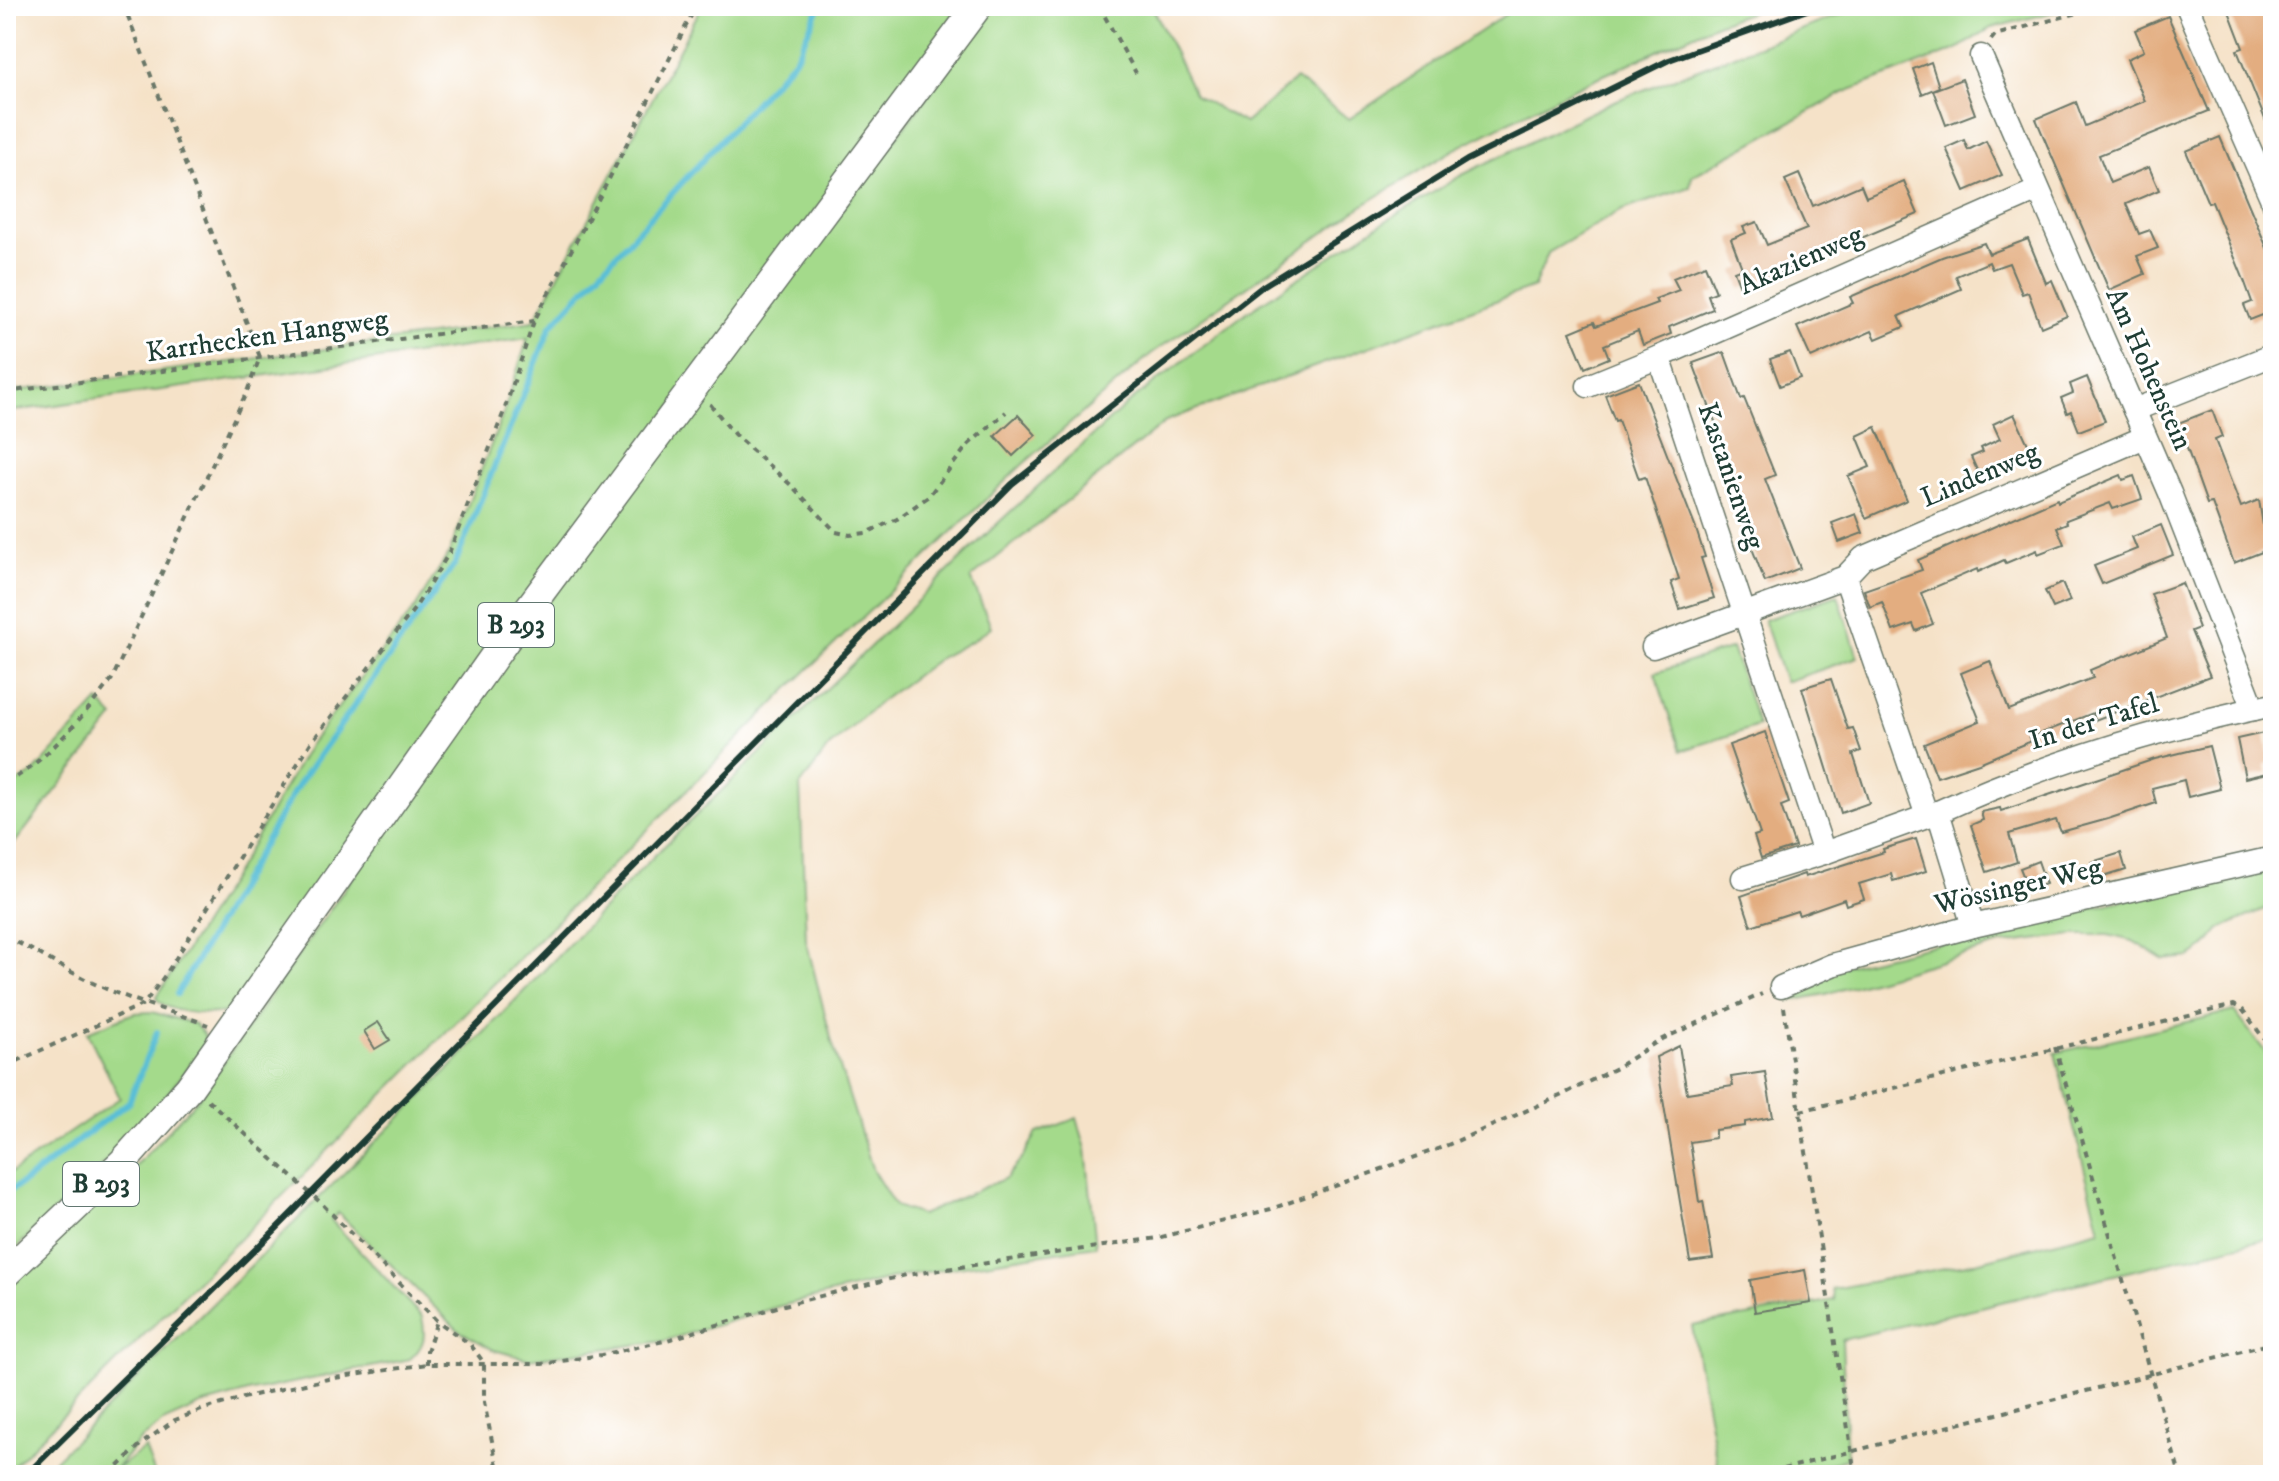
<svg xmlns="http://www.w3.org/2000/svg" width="2279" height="1481" viewBox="0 0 2279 1481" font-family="'IM FELL DW Pica',serif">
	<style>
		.green { fill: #a4da8b; stroke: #628c60; stroke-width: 2 }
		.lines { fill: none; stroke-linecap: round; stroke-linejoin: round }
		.stream { stroke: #59bed7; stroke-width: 6 }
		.building { fill: #e3ad80 }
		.minor-casing { stroke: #6a7768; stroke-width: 25 }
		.major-casing { stroke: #6a7768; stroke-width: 31 }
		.path { stroke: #6a7768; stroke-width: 4; stroke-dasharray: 6 6; stroke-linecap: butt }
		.minor { stroke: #fff; stroke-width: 22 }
		.major { stroke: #fff; stroke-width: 28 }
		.rail { stroke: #1f3d34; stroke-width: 6 }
		.labels { text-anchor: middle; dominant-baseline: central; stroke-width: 6; stroke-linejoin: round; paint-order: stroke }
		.shield { fill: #fff; stroke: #627771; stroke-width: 2 }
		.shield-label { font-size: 26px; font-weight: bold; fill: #1f3d34 }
		.street-label { font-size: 28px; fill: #1f3d34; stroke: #fff }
	</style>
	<rect width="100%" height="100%" fill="#fff"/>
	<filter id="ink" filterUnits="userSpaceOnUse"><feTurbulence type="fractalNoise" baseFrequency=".0125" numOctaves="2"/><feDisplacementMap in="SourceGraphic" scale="16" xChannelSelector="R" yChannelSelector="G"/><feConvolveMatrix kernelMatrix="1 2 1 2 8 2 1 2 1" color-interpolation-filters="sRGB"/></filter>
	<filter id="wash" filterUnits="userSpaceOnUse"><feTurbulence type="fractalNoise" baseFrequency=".006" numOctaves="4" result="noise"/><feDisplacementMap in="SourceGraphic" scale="32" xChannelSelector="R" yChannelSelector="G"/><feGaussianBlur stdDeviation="1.8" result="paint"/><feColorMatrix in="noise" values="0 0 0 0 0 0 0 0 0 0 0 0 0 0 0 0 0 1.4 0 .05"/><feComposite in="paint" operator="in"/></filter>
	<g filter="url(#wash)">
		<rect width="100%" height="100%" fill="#f5e2c8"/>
		<g class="green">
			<path d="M702,6H965L231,1011C211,1016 167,1014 156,998L237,870L310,744L415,608L449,553L503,414L528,338L6,412V392L534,321Z"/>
			<path d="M995,6H1152L1195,95L1245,123L1296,79L1349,119L1518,6H1770L1719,23L1573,89L1455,149L1365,204L1151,354L1022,465L791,686L6,1473V1286L132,1170L201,1095L501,664Z"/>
			<path d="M1863,6H2078L1991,28L1955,50L1845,92L1692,176L1690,187L1620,211L1548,253L1534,287L1168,420L971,578L991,627L972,641L941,657L881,701L828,748L800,786L806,940L832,1042L873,1171L895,1206L921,1215L1006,1178L1023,1157L1037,1133L1077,1118L1086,1149L1096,1246L906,1275L780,1306L664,1341L528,1359L494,1350L458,1330L338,1213L331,1220L422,1317C426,1336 425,1346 410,1359L252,1391L201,1405L165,1421L140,1440L115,1470L145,1448L155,1475H40L449,1069L655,855L996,525L1127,404L1247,312L1371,230L1462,175L1612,102Z"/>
			<path d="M1838,595L1858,657L1785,682L1764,620Z"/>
			<path d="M1732,648L1758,726L1681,751L1655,673Z"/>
			<path d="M99,701L114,717L6,854V788L33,773Z"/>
			<path d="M2273,865V905L2220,929L2205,947L2190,957L2164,960L2133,941L2108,935H2073L2001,944L1826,994L1790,1001L1788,987L1845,966Z"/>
			<path d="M2234,1011L2273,1062V1237L1842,1340L1847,1459L1786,1475H1719L1692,1326L1834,1300L1832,1289L1972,1263L2100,1230L2055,1053Z"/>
			<path d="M152,1012L195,1024L205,1036L204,1047L143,1125L6,1258V1176L120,1098L87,1032L134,1013Z"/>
		</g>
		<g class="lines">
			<g class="stream">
				<path d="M177,994L298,785L455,564L551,326L795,59L820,6"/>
				<path d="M6,1193L24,1182L129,1102L157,1032"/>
			</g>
		</g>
		<g id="blocks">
			<g class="building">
				<path d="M2227,6H2264L2266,12L2273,9V139L2237,50L2243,48Z"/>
				<path d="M2168,16L2209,111L2099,155L2110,183L2149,167L2159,190L2126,204L2139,234L2150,230L2158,248L2137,256L2145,274L2109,290L2036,119L2076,102L2085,126L2145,101L2127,59L2144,51L2135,30Z"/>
				<path d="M1931,62L1939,87L1922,94L1913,69Z"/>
				<path d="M1962,79L1975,114L1946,125L1933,90Z"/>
				<path d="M2220,137L2273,262V311L2250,320L2244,305L2252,302L2244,280L2212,202L2208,203L2186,151Z"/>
				<path d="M1964,140L1968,150L1986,141L2002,175L1965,191L1946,148Z"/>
				<path d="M1799,174L1813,206L1861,185L1866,197L1904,181L1918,214L1741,289L1734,271L1742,268L1731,239L1746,233L1743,227L1757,222L1767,245L1807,229L1785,180Z"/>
				<path d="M2028,239L2046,283L2052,280L2067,316L2041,327L2028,292L2022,294L2009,263L1992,269L1989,262L1956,276L1961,289L1899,316L1904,327L1876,339L1872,331L1811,358L1797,327L1853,303L1850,297L1942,257L1984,243L1989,254Z"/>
				<path d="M1705,265L1716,292L1708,295L1713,309L1669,327L1671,334L1643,345L1638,331L1604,345L1609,358L1585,368L1570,332L1594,322L1596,326L1657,303L1655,299L1679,290L1673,278Z"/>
				<path d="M1724,352L1741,399L1744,398L1775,475L1765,479L1800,568L1765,582L1737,509L1742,507L1726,466L1731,464L1693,363Z"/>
				<path d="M1790,352L1800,378L1780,386L1770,359Z"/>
				<path d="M2087,377L2105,421L2079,431L2071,411L2067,413L2061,398L2073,393L2070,384Z"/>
				<path d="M1639,382L1696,529L1705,557L1701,558L1714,598L1680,609L1671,582L1679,579L1645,477L1639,479L1618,420L1615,421L1605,395Z"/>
				<path d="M2212,410L2222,437L2215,440L2241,507L2259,500L2267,550L2234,563L2212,503L2207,504L2178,423Z"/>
				<path d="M2014,414L2033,455L1981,479L1971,457L1983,452L1981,448L2000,439L1993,424Z"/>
				<path d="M1018,415L1036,435L1013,456L995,436Z"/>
				<path d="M1876,427L1907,500L1866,518L1848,476L1870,467L1857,436Z"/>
				<path d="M2121,475L2123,480L2134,476L2142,499L2113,509L2110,503L2066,520L2067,523L2057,527L2064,544L2038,554L2037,550L2006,563L2004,560L1978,572L1977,569L1921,593L1933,624L1916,631L1913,624L1893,631L1882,602L1870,607L1864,590L1922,570L1918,560L2057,499L2058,502Z"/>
				<path d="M1856,514L1863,533L1839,542L1832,523Z"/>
				<path d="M2161,525L2173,555L2102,584L2094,566L2137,549L2132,537Z"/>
				<path d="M2062,583L2070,601L2053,608L2045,591Z"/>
				<path d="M2182,583L2199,628L2191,631L2210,676L2095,720L2093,713L2029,738L2031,741L1979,763L1937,777L1924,744L1980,721L1961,673L1990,661L2009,710L2093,678L2090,670L2167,638L2151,594Z"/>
				<path d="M1831,679L1848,729L1853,728L1861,751L1853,754L1869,803L1841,813L1802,688Z"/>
				<path d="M1765,732L1789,803L1781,806L1795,847L1761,858L1754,836L1760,834L1729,745Z"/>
				<path d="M2264,733L2270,762L2265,764L2267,773L2245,778L2237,739Z"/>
				<path d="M2209,746L2220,789L2188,797L2184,780L2152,788L2156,803L2108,819L2061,832L2056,820L2009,834L2017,862L1987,872L1971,825L1983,820L1981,812L2000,808L2001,811L2155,759Z"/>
				<path d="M1916,839L1926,871L1893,881L1891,874L1859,884L1864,899L1846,905L1844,899L1799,915L1797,911L1751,926L1741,896L1804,874L1805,877L1884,852L1883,849Z"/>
				<path d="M2121,853L2126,870L2097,879L2092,862Z"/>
				<path d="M2038,861L2046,884L2029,890L2020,868Z"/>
				<path d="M378,1022L390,1040L375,1049L364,1031Z"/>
				<path d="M1679,1046L1687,1093L1733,1086L1731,1077L1765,1072L1773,1117L1745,1122V1126L1715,1130V1138L1690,1142L1699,1202L1703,1201L1713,1259L1690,1262L1656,1057Z"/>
				<path d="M1805,1270L1811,1303L1755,1312L1750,1280Z"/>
			</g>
		</g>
	</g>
	<g filter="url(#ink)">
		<use href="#blocks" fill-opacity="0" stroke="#6a7768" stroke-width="2"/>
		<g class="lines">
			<g class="minor-casing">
				<g id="minor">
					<path d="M2187,6L2273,202"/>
					<path d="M1981,56L2170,493L2254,709"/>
					<path d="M1659,357L1824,853"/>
					<path d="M1588,386L1659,357L2038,190"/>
					<path d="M2134,410L2273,355"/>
					<path d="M1845,577L1927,816"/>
					<path d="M1653,647L1845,577L1863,558L2145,437"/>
					<path d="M1743,878L1824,853L1938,812"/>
					<path d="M1973,926L1938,812C2046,763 2157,729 2273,705"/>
					<path d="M1781,987L1832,965L1973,926L2273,858"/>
				</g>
			</g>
			<g class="major-casing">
				<path id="major" d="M6,1273L122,1163L189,1088L517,624L978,6"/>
			</g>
			<g class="path">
				<path d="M1099,6L1136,73"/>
				<path d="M1991,40L1995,35L2104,6"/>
				<path d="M6,392L534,321"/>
				<path d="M710,404L734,434L791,485L836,532L850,535L866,533L897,519L928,497L968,445L1006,412"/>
				<path d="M6,783C48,760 82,717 112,679L248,389L260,357L124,6"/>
				<path d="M6,937C37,951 65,970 95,984C132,1001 171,1011 208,1025"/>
				<path d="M1784,1007L1855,1475"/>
				<path d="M2055,1047L2180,1475"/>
				<path d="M6,1066L144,1004L166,974L310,744L415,608L449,553L503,414L534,321L610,177L696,6"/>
				<path d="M208,1100L321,1203L437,1321L470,1344L484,1363V1402L499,1475"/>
				<path d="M1800,1111L2234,1005L2242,1009L2273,1051"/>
				<path d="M427,1364V1351L437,1321"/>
				<path d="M110,1475L141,1444L175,1420L204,1409L254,1395L328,1379L427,1364H542L601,1355L664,1341L780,1306L906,1275L1158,1238L1271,1209L1443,1147L1560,1096L1616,1068L1658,1041L1762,994"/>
				<path d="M1760,1475L2273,1343"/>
			</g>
			<use href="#minor" class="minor"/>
			<use href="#major" class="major"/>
			<path class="rail" d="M26,1475L273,1232L1012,484L1263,286L1467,160L1669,60L1818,6"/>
		</g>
	</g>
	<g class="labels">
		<g class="shield">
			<rect x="478" y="603" width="76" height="44" rx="6"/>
			<rect x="63" y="1162" width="76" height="44" rx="6"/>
		</g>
		<g class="shield-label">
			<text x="516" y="625">B 293</text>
			<text x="101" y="1184">B 293</text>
		</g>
		<g class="street-label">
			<text transform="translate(1801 260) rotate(-24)">Akazienweg</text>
			<text transform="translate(267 336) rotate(-8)">Karrhecken Hangweg</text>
			<text transform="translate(2149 369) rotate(66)">Am Hohenstein</text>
			<text transform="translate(1980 475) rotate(-23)">Lindenweg</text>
			<text transform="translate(1731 476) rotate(71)">Kastanienweg</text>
			<text transform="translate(2094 722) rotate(-17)">In der Tafel</text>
			<text transform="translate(2018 886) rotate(-13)">Wössinger Weg</text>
		</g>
	</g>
	<rect width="2279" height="1481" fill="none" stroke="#fff" stroke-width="32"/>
</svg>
